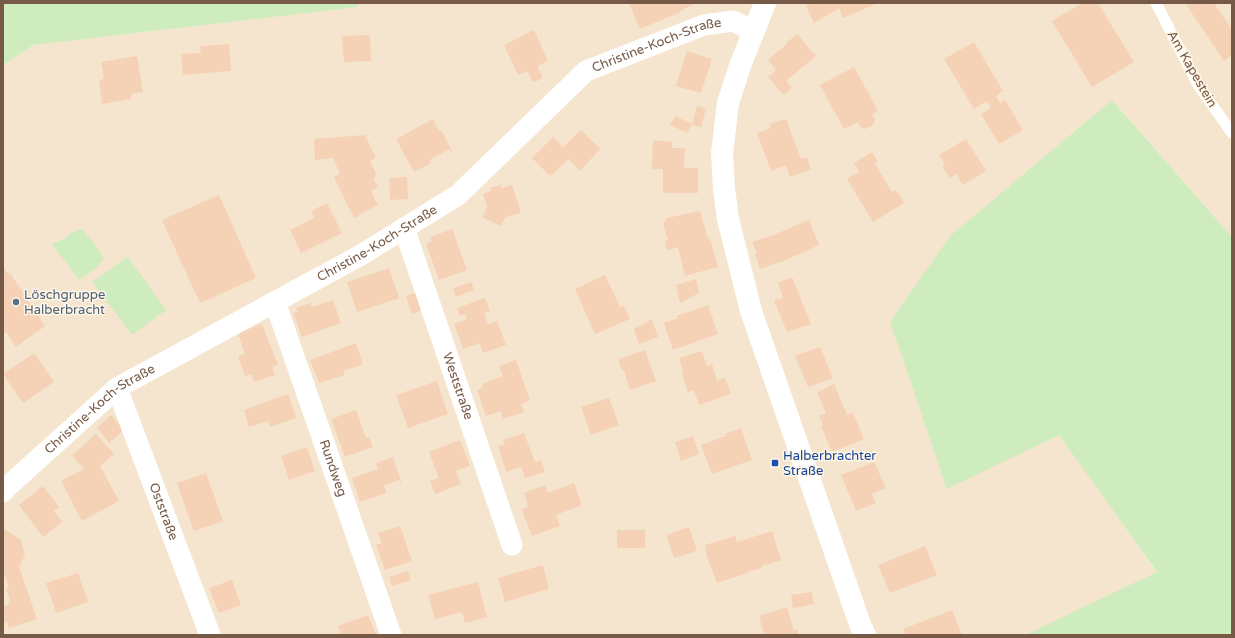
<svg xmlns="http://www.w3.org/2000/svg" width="1235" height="638" viewBox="0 0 1235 638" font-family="'Varela Round',sans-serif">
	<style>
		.residential { fill: #f6e5ce }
		.green { fill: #cfecbe }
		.building { fill: #f5d1b6 }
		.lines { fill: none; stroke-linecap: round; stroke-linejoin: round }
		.service { stroke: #fff; stroke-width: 11 }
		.minor { stroke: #fff; stroke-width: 21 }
		.secondary { stroke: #fff; stroke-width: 22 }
		.service-dot { fill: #5c6f8a; stroke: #fff7e8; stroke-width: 1.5 }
		.transit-dot { fill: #1a4fb4; stroke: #fff7e8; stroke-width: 1.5 }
		.labels { text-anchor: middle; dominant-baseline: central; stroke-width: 3; stroke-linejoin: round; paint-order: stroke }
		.street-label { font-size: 13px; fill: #765946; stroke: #fff7e8 }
		.service-label { font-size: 13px; fill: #4e5e75; stroke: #fff7e8; text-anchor: start }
		.transit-label { font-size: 13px; fill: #164399; stroke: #fff7e8; text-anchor: start }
	</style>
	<rect width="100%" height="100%" fill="#fef3e0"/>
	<path class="residential" d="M358,3H1232V237L1112,100L1059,434L1157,573L1025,635H3V65L32,45L358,7Z"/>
	<g class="green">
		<path d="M3,3H358V7L33,45L3,65Z"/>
		<path d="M1112,100L1232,237V635H1025L1157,572L1059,435L947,489L890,322L950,236Z"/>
		<path d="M82,229L96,246L104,259L95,269L79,280L52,244L66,238L71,233Z"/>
		<path d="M128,257L166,310L132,335L92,282Z"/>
	</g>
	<g class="building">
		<path d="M629,3H695V4L680,11L681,12L640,29Z"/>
		<path d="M813,3H878L843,18L839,8L814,23L806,6Z"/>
		<path d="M1082,3H1098L1134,62L1092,87L1052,21Z"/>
		<path d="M1185,3H1214L1232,30V55L1224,61Z"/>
		<path d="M534,30L548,61L537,66L542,76L541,79L535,82L532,81L527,71L518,75L504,45Z"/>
		<path d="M797,34L816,56L786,81L792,88L784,95L768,77L776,70L768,60L787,44L786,43Z"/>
		<path d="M370,35L371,61L344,62L342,36Z"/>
		<path d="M974,42L1003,91L996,96L1000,103L1005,100L1023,130L999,144L981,114L991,108L987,101L974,109L944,59Z"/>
		<path d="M229,44L231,71L183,75L181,54L201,53L200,46Z"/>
		<path d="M687,51L712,59L701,93L676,86Z"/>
		<path d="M137,56L143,92L131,94V99L102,104L99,80L104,79L101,62Z"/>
		<path d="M854,67L878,111L872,114L875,120L873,125L865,129L861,128L858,122L844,129L820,85Z"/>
		<path d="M697,106L706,109L701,127L692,125Z"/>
		<path d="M675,116L692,124L687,133L670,125Z"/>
		<path d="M433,119L439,131L441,130L452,151L451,152L449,149L430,160L431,163L414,172L396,139Z"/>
		<path d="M786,119L801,159L807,157L811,169L790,177L786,165L771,171L757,133L771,128L769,124Z"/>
		<path d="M581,130L600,149L580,171L569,159L550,176L532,158L553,137L563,147Z"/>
		<path d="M365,135L376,158L370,161L376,173L374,180L378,187L371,191L378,205L354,218L334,177L340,174L333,158L315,160L314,139Z"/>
		<path d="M966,139L986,171L963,185L956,174L950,178L942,166L945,164L939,155Z"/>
		<path d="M653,140L672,142V148H685L684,168H698V193H663V169H652Z"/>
		<path d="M872,152L878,162L875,164L892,192L896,190L904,203L873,222L847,179L859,172L854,163Z"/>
		<path d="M407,177L408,199L390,200L389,178Z"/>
		<path d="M501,185L502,188L512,185L521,213L506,217L500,226L482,217L487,207L483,194L491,191L490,188Z"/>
		<path d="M219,195L256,278L200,303L162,220Z"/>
		<path d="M327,203L342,233L301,253L290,230L315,218L311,211Z"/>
		<path d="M700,211L708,239L710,238L718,267L685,276L678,247L667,250L665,241L668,240L663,224L667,218Z"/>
		<path d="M809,220L819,245L786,260L760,269L755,254H757L752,242L771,236Z"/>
		<path d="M452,229L467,270L439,280L426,244L432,241L430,237Z"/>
		<path d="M3,267L8,274L10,273L45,326L16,347L6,332L3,334Z"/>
		<path d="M389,268L399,298L357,312L347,282Z"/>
		<path d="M605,275L620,307L624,306L630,319L595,334L575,289Z"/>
		<path d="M792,277L811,324L787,332L774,300L783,298L778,283Z"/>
		<path d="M696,279L699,293L680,303L676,285Z"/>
		<path d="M471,282L474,290L456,297L453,288Z"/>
		<path d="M416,292L422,310L412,314L406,296Z"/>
		<path d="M485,298L490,311L484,313L488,324L497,321L506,345L483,353L480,343L463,349L454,324L467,319L465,314L460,316L457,308Z"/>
		<path d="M333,300L341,323L302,337L293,313L297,312L296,308L311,303L312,307Z"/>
		<path d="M708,305L718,334L673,350L664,323L678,318L677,316Z"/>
		<path d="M652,319L658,337L639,344L634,329Z"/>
		<path d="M262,324L278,365L272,367L275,375L254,382L252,374L245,376L238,356L245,354L238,333Z"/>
		<path d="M356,343L363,364L344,371V375L319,383L310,360Z"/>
		<path d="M820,347L833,378L808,387L795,356Z"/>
		<path d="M645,350L656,381L630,390L624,370L622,371L618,359Z"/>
		<path d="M702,351L707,366L712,364L717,381L725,378L731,394L699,405L694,390L688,392L682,375L684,374L679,358Z"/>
		<path d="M34,353L54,382L23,403L3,374Z"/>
		<path d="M516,360L530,400L521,404L524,412L503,419L501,411L486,416L477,390L483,388L482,384L503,376L499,366Z"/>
		<path d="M437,381L448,414L408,428L396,395Z"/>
		<path d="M834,384L847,415L853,413L864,439L832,452L821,426L823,425L819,416L826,413L817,392Z"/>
		<path d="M288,394L296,418L270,427L268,421L249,427L244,410Z"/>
		<path d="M609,398L619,425L591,435L581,407Z"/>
		<path d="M356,410L366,438L369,437L373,447L345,457L331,419Z"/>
		<path d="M111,415L124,430L109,443L97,428Z"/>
		<path d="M741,428L752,460L712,474L701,445L726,436L725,434Z"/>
		<path d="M524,433L535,462L541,460L545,472L525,478L521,467L506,472L498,446L505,444L503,440Z"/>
		<path d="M96,434L114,454L100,466L119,501L82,521L61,481L84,469L72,455Z"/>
		<path d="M693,436L699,454L681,461L675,442Z"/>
		<path d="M460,440L470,466L456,471L461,484L435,494L430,481L439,478L429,452Z"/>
		<path d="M307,447L315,471L289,480L281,456Z"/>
		<path d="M393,457L402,484H401L400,480L384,485L386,493L360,502L352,478L378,469L376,463Z"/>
		<path d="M874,462L886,488L872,494L876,503L856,511L841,475Z"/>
		<path d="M206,473L223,521L194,531L177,483Z"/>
		<path d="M574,483L582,505L556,515L560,526L532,536L522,510L528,507L524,493L545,485L548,493Z"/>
		<path d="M43,486L59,507L54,511L62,522L43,537L19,505Z"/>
		<path d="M400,526L412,561L385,570L376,545L382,543L378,533Z"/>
		<path d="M689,527L697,551L674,558L666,535Z"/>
		<path d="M3,528L21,540L25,555L19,567L37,619L9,628L7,622L3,623V607L8,605L10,601L6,588L9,587L3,570Z"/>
		<rect x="617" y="530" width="28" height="18"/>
		<path d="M772,531L781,560L761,566L762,568L746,572L747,573L717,583L707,557L705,545L735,536L737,542Z"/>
		<path d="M925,546L937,575L890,593L878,565Z"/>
		<path d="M543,565L549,589L505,602L498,578Z"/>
		<path d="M408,571L411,580L392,586L389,577Z"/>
		<path d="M78,573L88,602L56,613L46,583Z"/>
		<path d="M232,580L241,605L219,613L209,588Z"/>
		<path d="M478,582L480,589H481L480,591L487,617L465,623L462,612L435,619L428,595Z"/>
		<path d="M812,592L814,604L793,608L791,595Z"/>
		<path d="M787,607L794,631L797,629L799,635H764L759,616Z"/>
		<path d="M952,610L962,635H906L903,629Z"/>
		<path d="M368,615L376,635H341L338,626Z"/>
	</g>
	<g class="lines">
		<path class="service" d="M1156,3L1198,85L1232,133"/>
		<g class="minor">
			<path id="s1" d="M404,228L512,545"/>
			<path id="s2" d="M275,302L391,635"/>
			<path id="s3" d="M117,388L210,635"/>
			<path id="s4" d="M3,492L6,488L117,388L361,255L458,195L586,71L704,25L733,21L754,31"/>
		</g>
		<path class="secondary" d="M765,3L740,66L728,103L722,153L724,189L728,219L751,311L861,627L865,635"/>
	</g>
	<circle class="service-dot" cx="16" cy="302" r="4"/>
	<rect class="transit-dot" x="771" y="459" width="8" height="8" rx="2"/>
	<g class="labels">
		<g class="street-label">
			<text stroke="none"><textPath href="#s4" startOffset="800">Christine-Koch-Straße</textPath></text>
			<text transform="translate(1192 69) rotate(60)">Am Kapestein</text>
			<text stroke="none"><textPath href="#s4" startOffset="452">Christine-Koch-Straße</textPath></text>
			<text stroke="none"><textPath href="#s1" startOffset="167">Weststraße</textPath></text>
			<text stroke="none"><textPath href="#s4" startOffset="128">Christine-Koch-Straße</textPath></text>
			<text stroke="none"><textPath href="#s2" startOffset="176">Rundweg</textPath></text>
			<text stroke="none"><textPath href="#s3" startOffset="132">Oststraße</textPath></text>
		</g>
		<g class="service-label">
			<text x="24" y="295">Löschgruppe<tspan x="24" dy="15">Halberbracht</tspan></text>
		</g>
		<g class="transit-label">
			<text x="783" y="456">Halberbrachter<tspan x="783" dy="15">Straße</tspan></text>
		</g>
	</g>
	<rect width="1235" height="638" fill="none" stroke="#765946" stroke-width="8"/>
</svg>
